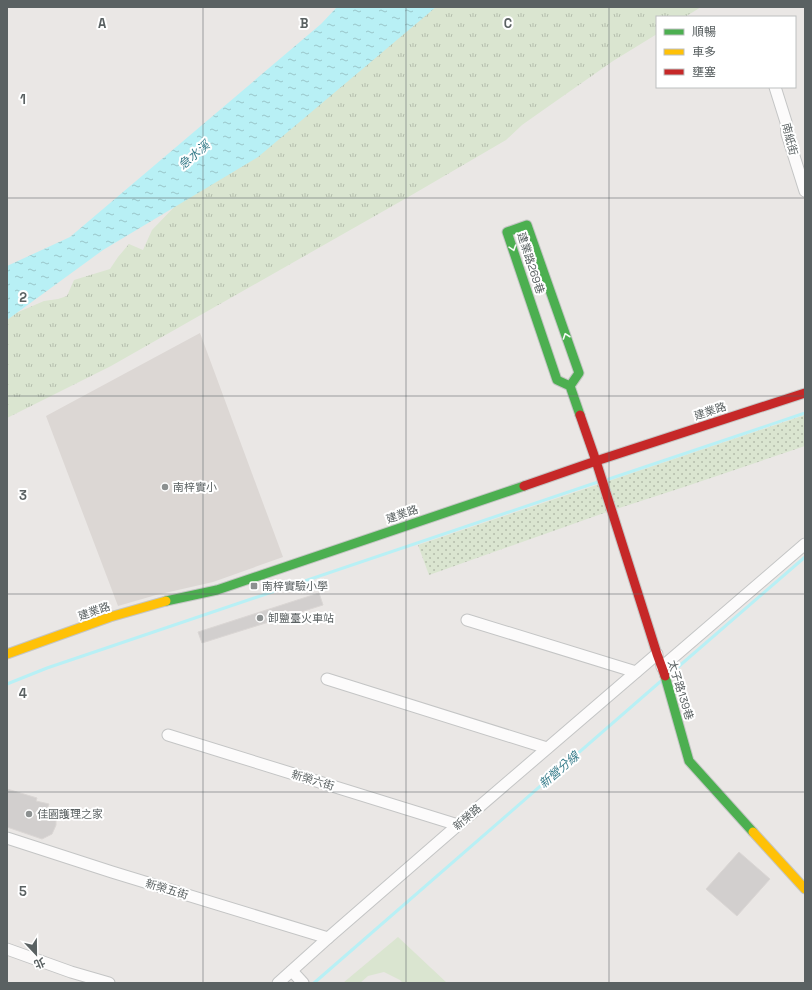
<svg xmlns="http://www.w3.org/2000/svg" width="812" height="990" viewBox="0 0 812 990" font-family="'Space Grotesk','Noto Sans TC',sans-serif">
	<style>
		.education { fill: #dcd7d4 }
		.grass { fill: url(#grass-tufts) }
		.park { fill: #dae5d0 }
		.garden { fill: url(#garden-dots) }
		.water { fill: url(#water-ripples) }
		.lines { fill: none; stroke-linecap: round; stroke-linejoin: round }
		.stream { stroke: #b8f0f5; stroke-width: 3 }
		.building { fill: #d2cfce; stroke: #dad6d4 }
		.street-casing { stroke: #c4c5c5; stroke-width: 13 }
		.fast-casing { stroke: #c4c5c4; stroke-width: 11 }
		.slow-casing { stroke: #c4c5c4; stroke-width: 11 }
		.jam-casing { stroke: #c4c5c4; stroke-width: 11 }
		.street { stroke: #fcfbfb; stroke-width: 11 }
		.fast { stroke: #4caf50; stroke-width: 9 }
		.slow { stroke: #ffc107; stroke-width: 9 }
		.jam { stroke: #c62828; stroke-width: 9 }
		.oneway { stroke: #f6fbf6 }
		.grid { fill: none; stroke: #5a6162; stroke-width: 1; stroke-opacity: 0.55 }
		.poi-dot { fill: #8c9090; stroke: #fff; stroke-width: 1.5 }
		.labels { text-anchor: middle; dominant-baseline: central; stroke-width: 4; stroke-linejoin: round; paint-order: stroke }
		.street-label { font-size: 11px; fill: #5a6162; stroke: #fff }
		.poi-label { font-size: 11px; fill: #5a6162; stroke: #fff; text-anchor: start }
		.water-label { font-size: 12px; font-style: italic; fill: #377c8a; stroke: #fff }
		.grid-label { font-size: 13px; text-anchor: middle; font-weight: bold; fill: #5a6162; stroke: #fff; stroke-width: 4; stroke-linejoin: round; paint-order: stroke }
	</style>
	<defs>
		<pattern id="grass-tufts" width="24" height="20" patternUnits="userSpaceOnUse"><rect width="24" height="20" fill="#dae5d0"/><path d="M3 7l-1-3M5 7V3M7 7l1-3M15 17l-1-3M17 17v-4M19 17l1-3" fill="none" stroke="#b4bdac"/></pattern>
		<pattern id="garden-dots" width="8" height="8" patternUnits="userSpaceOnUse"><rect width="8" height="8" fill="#dae5d0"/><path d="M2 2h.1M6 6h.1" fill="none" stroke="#b4bdac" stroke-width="1.8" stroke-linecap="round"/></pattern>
		<pattern id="water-ripples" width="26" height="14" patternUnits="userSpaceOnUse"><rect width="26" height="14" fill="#b8f0f5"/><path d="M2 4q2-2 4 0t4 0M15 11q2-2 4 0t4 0" fill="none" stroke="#99c6ca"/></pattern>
	</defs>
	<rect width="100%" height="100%" fill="#eae7e5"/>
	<path class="education" d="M200,333L283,557L213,582L156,595L118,606L46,416Z"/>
	<path class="grass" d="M395,7H701L685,17H657V34L613,61L539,113L522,125L506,140L410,196L111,366L7,418V320L16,313L44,301L58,299L67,296L74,280L110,269L118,257L129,244L143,250L152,230L232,147Z"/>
	<path class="park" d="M398,937L447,983H403L400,980L384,972L368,976L360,983H343Z"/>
	<path class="garden" d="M805,415V446L687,486L604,513L429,575L418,545Z"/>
	<path class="water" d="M337,7H436L258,157L103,250L7,320V266L70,237L321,24Z"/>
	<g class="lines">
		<g class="stream">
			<path d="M606,480L805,413"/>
			<path d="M670,674L805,557"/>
			<path d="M7,684L47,668L598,482"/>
			<path d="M314,983L661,681"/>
		</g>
	</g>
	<g class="building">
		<path d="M319,593L323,605L202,643L198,632Z"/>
		<path d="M7,789L37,798L36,801L49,804L47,809L54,816L56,820V825L52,834L42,839L7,827Z"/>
		<path d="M739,852L770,879L737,916L706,889Z"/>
	</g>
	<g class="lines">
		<g class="street-casing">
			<g id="street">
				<path d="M775,87L786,122L787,134L805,191"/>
				<path d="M467,620L636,672"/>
				<path d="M662,667L805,544"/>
				<path d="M327,679L547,748"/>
				<path d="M168,735L458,825"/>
				<path d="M7,838L112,872L328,938"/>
				<path d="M7,949L71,972L109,983"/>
				<path d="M292,971L303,983"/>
				<path d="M278,983L328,938L458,825L657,654"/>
			</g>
		</g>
		<g class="fast-casing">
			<g id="fast">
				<path d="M570,386L579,373L527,225L507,232L557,380L570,386L580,415"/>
				<path d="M166,601L217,590L524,486"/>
				<path d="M665,676L689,761L753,832"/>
			</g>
		</g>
		<g class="slow-casing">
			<g id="slow">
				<path d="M7,654L110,617L166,601"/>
				<path d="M753,832L805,889"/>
			</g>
		</g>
		<g class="jam-casing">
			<g id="jam">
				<path d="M580,415L596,461L657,654L665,676"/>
				<path d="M524,486L596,461L805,393"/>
			</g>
		</g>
		<use href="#street" class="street"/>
		<use href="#fast" class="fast"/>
		<use href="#slow" class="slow"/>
		<use href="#jam" class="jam"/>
	</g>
	<defs><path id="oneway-chevron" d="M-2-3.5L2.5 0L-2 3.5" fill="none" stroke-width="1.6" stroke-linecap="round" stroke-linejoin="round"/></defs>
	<g class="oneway">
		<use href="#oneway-chevron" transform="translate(513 248) rotate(72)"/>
		<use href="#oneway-chevron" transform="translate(566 336) rotate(-109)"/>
	</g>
	<path class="grid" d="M203,7V983M406,7V983M609,7V983M7,198H805M7,396H805M7,594H805M7,792H805"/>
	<g class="poi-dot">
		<circle cx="165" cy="487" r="4"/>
		<rect x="250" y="582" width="8" height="8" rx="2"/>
		<circle cx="260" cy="618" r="4"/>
		<circle cx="29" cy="814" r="4"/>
	</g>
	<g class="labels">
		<g class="street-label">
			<text transform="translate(790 139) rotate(76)">南紙街</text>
			<text transform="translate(531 263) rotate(72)">建業路269巷</text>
			<text transform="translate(710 411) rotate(-18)">建業路</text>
			<text transform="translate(402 514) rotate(-19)">建業路</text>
			<text transform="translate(94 611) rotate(-19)">建業路</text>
			<text transform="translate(681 690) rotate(73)">太子路139巷</text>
			<text transform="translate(313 780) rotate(17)">新榮六街</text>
			<text transform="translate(467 817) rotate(-41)">新榮路</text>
			<text transform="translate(167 889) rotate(17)">新榮五街</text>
		</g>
		<g class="poi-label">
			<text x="173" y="487">南梓實小</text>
			<text x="262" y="586">南梓實驗小學</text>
			<text x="268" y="618">卸鹽臺火車站</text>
			<text x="37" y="814">佳園護理之家</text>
		</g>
		<g class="water-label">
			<text transform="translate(194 155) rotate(-40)">急水溪</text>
			<text transform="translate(559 770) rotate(-41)">新營分線</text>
		</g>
	</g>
	<g class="grid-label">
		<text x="102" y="28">A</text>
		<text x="304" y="28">B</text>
		<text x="508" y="28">C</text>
		<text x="23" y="104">1</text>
		<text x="23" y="302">2</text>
		<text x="23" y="500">3</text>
		<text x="23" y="698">4</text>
		<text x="23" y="896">5</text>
	</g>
	<rect width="812" height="990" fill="none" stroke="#5a6162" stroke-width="16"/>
	<rect x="656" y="16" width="140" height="72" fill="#ffffff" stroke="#bdc0c0"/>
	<rect x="664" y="29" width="20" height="6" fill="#4caf50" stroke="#bdc0c0"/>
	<text x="692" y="36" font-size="12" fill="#5a6162">順暢</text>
	<rect x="664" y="49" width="20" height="6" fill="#ffc107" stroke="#bdc0c0"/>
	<text x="692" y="56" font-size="12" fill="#5a6162">車多</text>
	<rect x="664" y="69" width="20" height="6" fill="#c62828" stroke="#bdc0c0"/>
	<text x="692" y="76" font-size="12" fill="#5a6162">壅塞</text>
	<g transform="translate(36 954) rotate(158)" stroke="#ffffff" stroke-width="3" paint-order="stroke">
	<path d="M0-3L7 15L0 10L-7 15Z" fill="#5a6162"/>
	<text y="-6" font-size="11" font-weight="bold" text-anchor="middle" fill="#5a6162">北</text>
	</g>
</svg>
